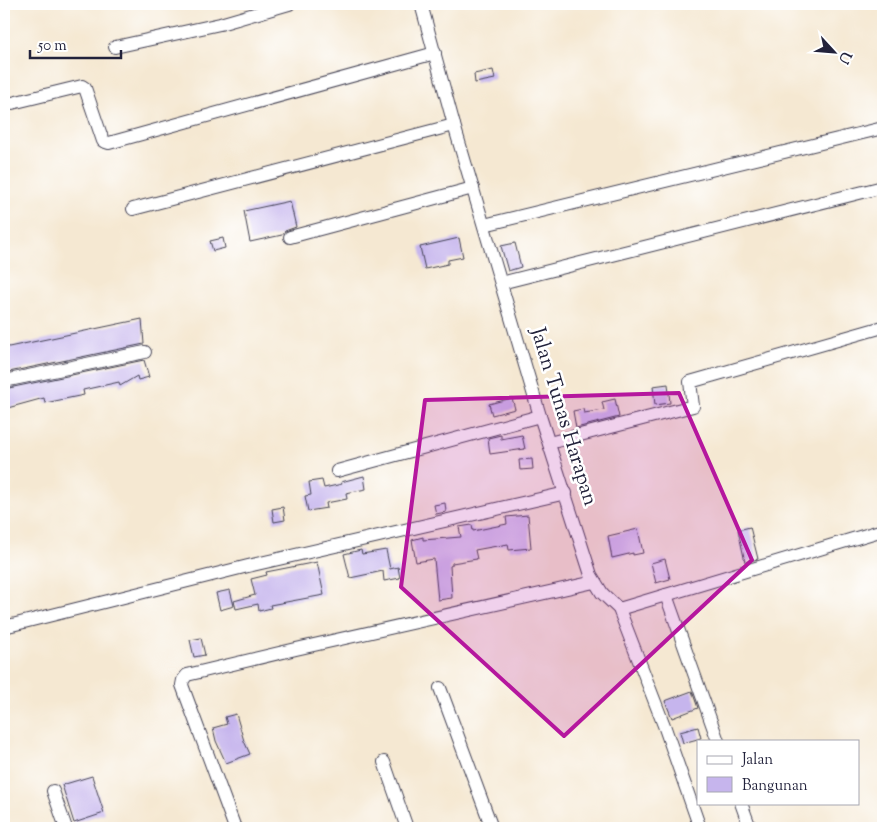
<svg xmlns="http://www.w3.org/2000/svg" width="887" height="832" viewBox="0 0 887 832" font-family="'Sorts Mill Goudy',serif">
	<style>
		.building { fill: #c6b5ed }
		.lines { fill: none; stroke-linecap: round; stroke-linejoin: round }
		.minor-casing { stroke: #424052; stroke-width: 14 }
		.minor { stroke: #fff; stroke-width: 12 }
		.marked { fill: #b5179e; fill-opacity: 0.2; stroke: #b5179e; stroke-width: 4; stroke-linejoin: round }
		.labels { text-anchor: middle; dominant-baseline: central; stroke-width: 5; stroke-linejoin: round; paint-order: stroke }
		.street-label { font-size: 21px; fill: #22223b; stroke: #fff }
	</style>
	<rect width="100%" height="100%" fill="#fff"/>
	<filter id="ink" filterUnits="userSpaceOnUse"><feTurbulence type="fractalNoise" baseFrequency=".02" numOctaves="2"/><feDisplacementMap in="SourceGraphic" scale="10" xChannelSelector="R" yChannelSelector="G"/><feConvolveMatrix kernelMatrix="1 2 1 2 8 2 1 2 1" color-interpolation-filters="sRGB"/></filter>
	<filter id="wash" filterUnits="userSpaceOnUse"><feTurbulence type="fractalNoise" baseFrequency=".0096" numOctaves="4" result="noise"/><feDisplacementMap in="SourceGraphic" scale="20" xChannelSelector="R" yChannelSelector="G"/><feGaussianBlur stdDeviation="1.12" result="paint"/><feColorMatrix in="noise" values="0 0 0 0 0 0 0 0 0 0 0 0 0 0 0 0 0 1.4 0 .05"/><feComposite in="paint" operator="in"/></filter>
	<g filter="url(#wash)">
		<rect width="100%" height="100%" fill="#f5e8d2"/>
		<g id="blocks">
			<g class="building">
				<path d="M493,70L495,79L475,83L474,74Z"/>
				<path d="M290,201L296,227L285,231L282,235L250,242L244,211Z"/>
				<path d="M223,238L225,248L213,251L210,241Z"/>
				<path d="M459,238L463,257L448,260V264L425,269L420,247Z"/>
				<path d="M515,243L521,267L508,271L501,246Z"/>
				<path d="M142,319L144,344L4,373V348Z"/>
				<path d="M144,360L149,377L138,380L137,376L120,386L119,382L83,390L84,395L45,403L44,398L4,409V389Z"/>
				<path d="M668,384L670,403L655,405L653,386Z"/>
				<path d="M512,398L515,409L492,415L489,404Z"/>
				<path d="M615,399L619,417L576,428L573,411L583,409L584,413L604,410L602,402Z"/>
				<path d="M501,435V439L522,435L525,449L490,454L488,438Z"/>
				<path d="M532,459L533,469L520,470L519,460Z"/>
				<path d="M364,476L366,489L346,493L347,499L326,503L327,508L308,511L305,496L311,495L309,482L322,480L324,488L342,484L341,482Z"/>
				<path d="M445,503L446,512L436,514L434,505Z"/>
				<path d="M283,507L285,520L274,522L272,509Z"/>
				<path d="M528,515L531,548L509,550L508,544L475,550L477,559L452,563V565L450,566L452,598L438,600L434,559L416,562L412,540L423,537V540L461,537L459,527L472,525L473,531L507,524L506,517Z"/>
				<path d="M750,527L758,559L745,562L738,530Z"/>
				<path d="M638,529L643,553L633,555V553L612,558L608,536Z"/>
				<path d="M361,550L362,554L386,550L390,569L398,567L400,578L384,581L383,571L350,578L344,554Z"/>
				<path d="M665,559L670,579L656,583L651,563Z"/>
				<path d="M317,562L324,595L270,605L271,608L259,611L258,604L236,609L234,601L255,595L251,579L267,575L266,572Z"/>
				<path d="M230,590L234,606L220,610L216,593Z"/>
				<path d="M201,638L205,655L194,657L190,640Z"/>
				<path d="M692,691L698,708L672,718L665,701Z"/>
				<path d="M236,714L244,741L250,754L226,763L216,741L213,728L227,724L225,717Z"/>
				<path d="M698,727L701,738L683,743L680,732Z"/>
				<path d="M92,776L104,813L74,823L62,785Z"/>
			</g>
		</g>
	</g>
	<g filter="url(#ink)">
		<use href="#blocks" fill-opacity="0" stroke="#424052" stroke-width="1"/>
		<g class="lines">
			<g class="minor-casing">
				<g id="minor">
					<path d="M421,4L454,125L540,416L591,575L602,593L619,609L665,728L700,828"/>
					<path d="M115,47L220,24L289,4"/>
					<path d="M4,105L82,86L85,88L103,141L109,143L435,53"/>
					<path d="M133,209L454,125"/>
					<path d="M484,225L883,128"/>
					<path d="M290,237L473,188"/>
					<path d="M501,283L883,187"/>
					<path d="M4,381L145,352"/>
					<path d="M549,443L693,406L690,382L883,327"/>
					<path d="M337,471L540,416"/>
					<path d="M666,595L718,741"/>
					<path d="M619,609L883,530"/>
					<path d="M4,627L248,566L566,493"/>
					<path d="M440,688L492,828"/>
					<path d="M384,762L407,828"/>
					<path d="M53,791L66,828"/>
					<path d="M741,803L750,828"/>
					<path d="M235,828L182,685L183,680L187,675L296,649L594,582"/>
				</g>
			</g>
			<use href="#minor" class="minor"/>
		</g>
	</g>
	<path class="marked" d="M679,393L752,560L564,736L401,587L425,400Z"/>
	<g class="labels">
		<g class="street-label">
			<text transform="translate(563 417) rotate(73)">Jalan Tunas Harapan</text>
		</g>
	</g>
	<rect width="887" height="832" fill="none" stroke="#fff" stroke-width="20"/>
	<rect x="697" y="740" width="162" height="65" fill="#ffffff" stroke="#a7a7b1"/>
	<rect x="707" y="756" width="25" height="8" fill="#ffffff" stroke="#a7a7b1"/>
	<text x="742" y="764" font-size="15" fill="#22223b">Jalan</text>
	<rect x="707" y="777" width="25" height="15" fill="#c6b5ed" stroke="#a7a7b1"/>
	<text x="742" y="790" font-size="15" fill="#22223b">Bangunan</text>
	<g transform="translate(834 52) rotate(116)" stroke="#ffffff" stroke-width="4" paint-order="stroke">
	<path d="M0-4L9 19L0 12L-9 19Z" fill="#22223b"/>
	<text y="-8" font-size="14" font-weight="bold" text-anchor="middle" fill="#22223b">U</text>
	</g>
	<path d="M30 50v8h91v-8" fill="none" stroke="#22223b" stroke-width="2.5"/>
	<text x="38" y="50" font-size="15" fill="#22223b" stroke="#ffffff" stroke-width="4" paint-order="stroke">50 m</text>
</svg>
